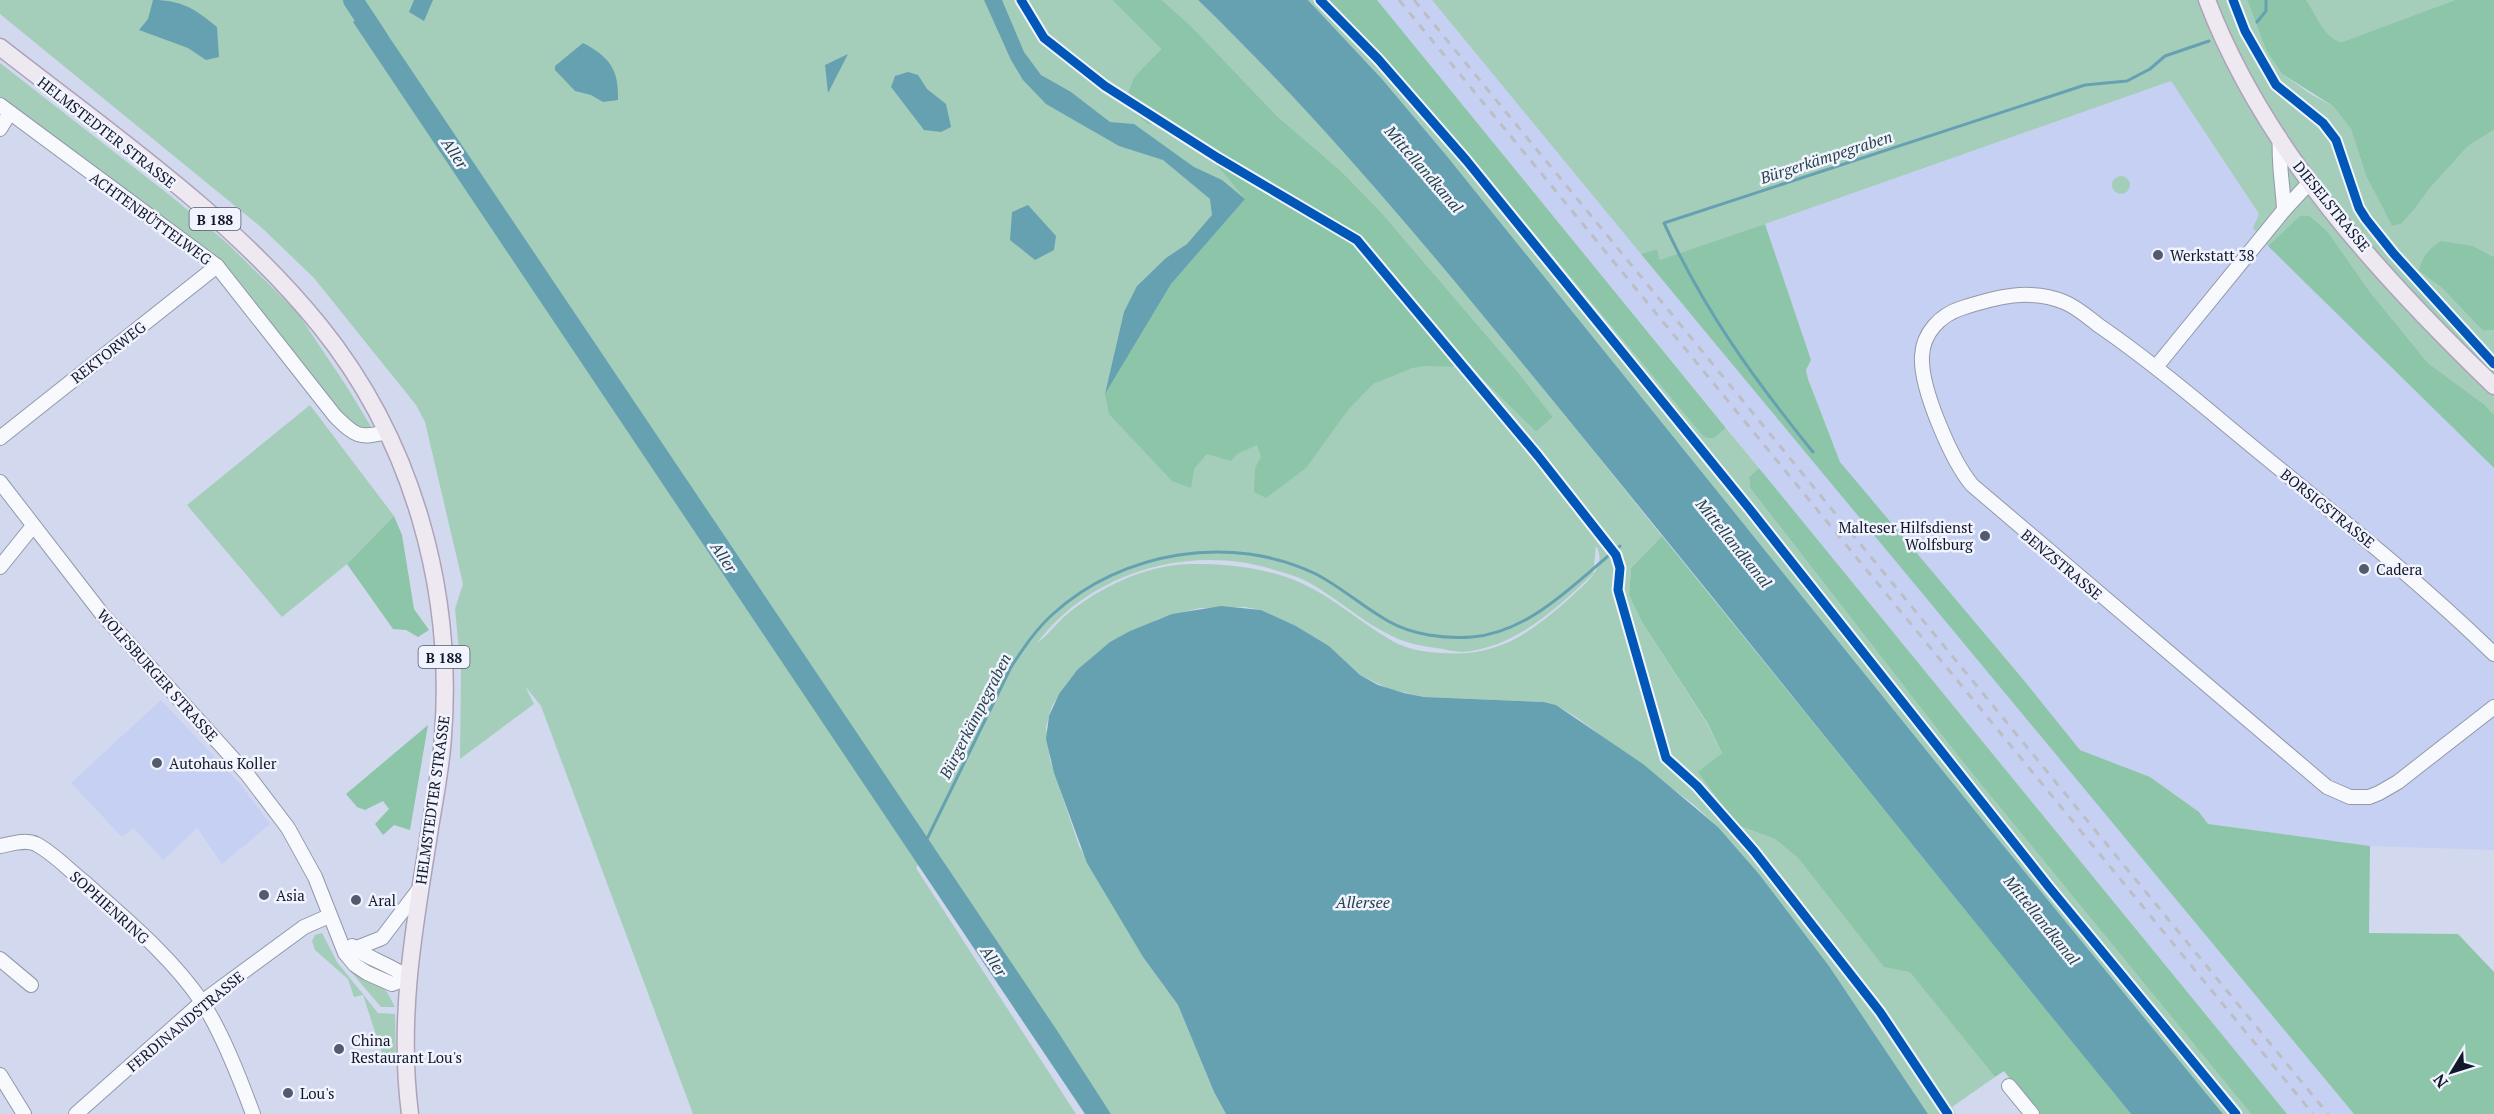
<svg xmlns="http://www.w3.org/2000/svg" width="2494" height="1114" viewBox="0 0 2494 1114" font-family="'PT Serif',serif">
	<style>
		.built { fill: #c5d0f2 }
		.green { fill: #a4ceba; fill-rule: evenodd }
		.forest { fill: #8dc5a9 }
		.water { fill: #66a1b2 }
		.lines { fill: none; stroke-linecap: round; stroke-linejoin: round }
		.stream { stroke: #66a1b2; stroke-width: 3 }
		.river { stroke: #66a1b2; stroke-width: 20 }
		.minor-casing { stroke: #9398ab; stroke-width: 16 }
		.major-casing { stroke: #ada3b9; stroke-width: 19 }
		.minor { stroke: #f8f9fc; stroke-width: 14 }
		.major { stroke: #eee8f1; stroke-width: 16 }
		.rail { stroke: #bdbec4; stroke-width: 3; stroke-dasharray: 8 8; stroke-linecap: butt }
		.cycleway-casing { stroke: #f1f4ff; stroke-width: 13 }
		.cycleway { stroke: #0057b8; stroke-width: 9 }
		.poi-dot { fill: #555b6e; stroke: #f1f4ff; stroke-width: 2 }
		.labels { text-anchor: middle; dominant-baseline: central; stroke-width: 5; stroke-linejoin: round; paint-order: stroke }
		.shield { fill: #f1f4ff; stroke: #555969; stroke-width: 1.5 }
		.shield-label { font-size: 14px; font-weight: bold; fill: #121729 }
		.street-label { font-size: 15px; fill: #121729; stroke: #f1f4ff }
		.poi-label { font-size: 15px; fill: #121729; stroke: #f1f4ff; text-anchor: start }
		.water-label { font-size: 16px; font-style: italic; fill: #284348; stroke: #f1f4ff }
	</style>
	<rect width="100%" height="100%" fill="#d2d8ee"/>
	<g class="built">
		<path d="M1377,0H1432L2354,1114H2287Z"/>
		<path d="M2171,81L2259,214L2268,246L2494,468V850L2370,846L2208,824L2199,812L2150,777L2080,750L2022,678L1840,462L1808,379L1806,370L1811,360L1765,224Z"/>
		<path d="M161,700L241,785L270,824L222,864L197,828L163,860L134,828L122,837L71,783Z"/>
	</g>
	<g class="green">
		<path d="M0,0H1112L1161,49L1134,77L1124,103L1152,125L1174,127L1204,149L1218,165L1470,367L1536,432L1553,417L1517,371L1380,211L1342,172L1277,116L1191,26L1162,0H1198C1368,164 1514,353 1662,536L1631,568L1629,595L1642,622L1708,725L1722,753L1699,772L1737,825L1775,839L1798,858L1884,966L1910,971L1995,1077L1952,1107L1956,1114H1928L1829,966L1759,874L1718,827L1693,804L1576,717L1556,705L1544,702L1424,697L1389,689L1360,675L1329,646L1296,626L1261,610L1245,607L1200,608L1158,619L1077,670L1067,683L1052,706L1046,727L1050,760L1079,846L1143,957L1178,1005L1214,1092L1226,1114H1111L931,844L916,868L1076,1114H693L541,706L525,686L534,704L460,759L461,671L455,609L463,584L425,422L416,405L314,278L261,227L0,14ZM1596,546C1609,567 1583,585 1570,598C1529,634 1498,657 1441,653C1423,652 1405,649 1389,639C1360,622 1333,597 1301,583C1269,568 1225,563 1190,564C1145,565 1100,587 1066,615C1056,624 1047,636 1037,643C1091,571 1193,542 1278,571C1288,574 1299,577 1308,582C1337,598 1362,622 1392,636C1405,643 1422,646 1436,648C1445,649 1455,652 1463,652C1516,647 1556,609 1593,574Z"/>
		<path d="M1308,0H1329L1448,130L1702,435L1714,438L1726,428L1759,468L1749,477L1750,488L1962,761L2251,1114H2223L1989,828L1446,155L1382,79Z"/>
		<path d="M1432,0H2247L2266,50L2282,74L2312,95L2333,106L2351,129L2366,176L2392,226L2401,224L2413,211L2430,188L2468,146L2494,130V257L2473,246L2419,271L2442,288L2483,331L2494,330V415L2485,405L2428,363L2370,292L2328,232L2310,216L2300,217L2268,246L2253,228L2259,214L2171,81L1660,261L1657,249L1641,254Z"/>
		<path d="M2306,0H2455L2342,42C2324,39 2316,13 2306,0Z"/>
		<path d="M0,63L172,197L227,243L297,312L347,387L373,430L364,432L339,413L220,262L0,101Z"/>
		<circle cx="2121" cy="185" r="9"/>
		<path d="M310,405L394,516L347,564L282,617L187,505Z"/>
		<path d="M322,933L337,962L378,1013L395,1014L396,1063L382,1053L363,995L354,997L348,979L315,950L312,941L315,935Z"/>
		<path d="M334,939L387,992L395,1007H381L340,959L332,941Z"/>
	</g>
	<g class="forest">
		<path d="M1112,0H1162L1191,26L1277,116L1342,172L1380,211L1517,371L1553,417L1536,432L1470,367L1426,366L1412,368L1373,384L1348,410L1306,468L1266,498L1254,492L1255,468L1261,457L1257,445L1237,454L1231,461L1207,454L1194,469L1191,488L1172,481L1109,414L1105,394L1171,284L1245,199L1204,149L1174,127L1148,124L1124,103L1134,77L1161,49Z"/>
		<path d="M1329,0H1377L1726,428L1714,438H1707L1702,435L1448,130Z"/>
		<path d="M2247,0H2306C2316,13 2324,39 2342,42L2455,0H2494V130L2468,146L2430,188L2413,211L2401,224L2392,226L2366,176L2351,129L2333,106L2282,74L2266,50Z"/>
		<path d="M2300,216H2310L2328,232L2370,292L2428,363L2485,405L2494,415V468L2268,246Z"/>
		<path d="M1765,224L1811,360L1806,370L1808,379L1840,462L2022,678L2080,750L2150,777L2199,812L2208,824L2370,846L2369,933L2458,934L2494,972V1114H2354L1641,254L1657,249L1660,260Z"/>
		<path d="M2441,241L2473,246L2494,257V330L2483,331L2442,288L2419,271C2422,256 2429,249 2441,241Z"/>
		<path d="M1759,468L2287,1114H2251L1962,761L1750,488L1749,477Z"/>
		<path d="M394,516L402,535L414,609L429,630L418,637L406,630L393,629L347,564Z"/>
		<path d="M1662,536L2131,1114H2038L2004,1071L1995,1077L1910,972L1884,967L1798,858L1775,839L1737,825L1698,772L1722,753L1708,724L1642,622L1629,595L1631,568Z"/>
		<path d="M428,725L410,830L394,825L383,835L375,824L389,809L383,801L365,810L357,807L346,794Z"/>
	</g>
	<g class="water">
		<path d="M153,0C182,0 195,9 217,27L219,57L206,60L188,48L139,30L148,19Z"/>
		<path d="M414,0H433L424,21L409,12Z"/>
		<path d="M984,0H1002L1024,52L1041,75L1071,92L1110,122L1134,124L1194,167L1222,180L1245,199L1171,284L1105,394L1124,312L1137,286L1166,258L1187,244L1212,215L1210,199L1163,160L1119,146L1046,104L1023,80L1011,60Z"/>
		<path d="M1198,0H1308L1382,79L1446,155L1989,828L2223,1114H2131C1955,899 1782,682 1607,467C1476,307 1347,144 1198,0Z"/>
		<path d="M371,10L1056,1029L1111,1114H1085L353,22Z"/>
		<path d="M583,43C610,57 619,70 618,100L603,102L591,95L575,91L555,70V66Z"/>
		<path d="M848,54L828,93L825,65Z"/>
		<path d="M908,72L918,75L927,89L946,104L951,127L941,132L924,130L891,87L895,76Z"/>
		<path d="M1028,205L1056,236L1054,250L1035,260L1010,240L1012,212Z"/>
		<path d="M1221,606L1261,610L1296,626L1329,646L1360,675L1378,685L1404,693L1424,697L1544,702L1556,705L1643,764L1718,827L1759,874L1829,966L1928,1114H1226L1214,1092L1178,1005L1143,957L1087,863L1054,773L1046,739L1049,716L1059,694L1077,670L1110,642L1130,631L1172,614Z"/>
	</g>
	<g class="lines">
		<g class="stream">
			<path d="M2257,22L2266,11V0"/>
			<path d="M1813,452C1753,378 1704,310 1664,223L2085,85L2127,81L2150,69L2165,56L2209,41"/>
			<path d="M926,841L1011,667C1023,649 1036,629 1053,614C1122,551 1231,533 1316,574C1341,587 1363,607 1388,621C1412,635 1445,639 1472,637C1531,632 1576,582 1620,546"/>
		</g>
		<path class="river" d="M353,0L378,38"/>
		<g class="minor-casing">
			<g id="minor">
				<path d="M0,105L217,266L335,416C355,436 359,439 387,432"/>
				<path d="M0,129L9,114"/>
				<path d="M2280,138C2278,162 2283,186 2284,210"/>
				<path d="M2156,367L2284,210L2310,182"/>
				<path d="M0,438L217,266"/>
				<path d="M0,482L102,614L247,774L288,828L315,877L345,953L355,965L367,973L392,984L408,978"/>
				<path d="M0,567L33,526"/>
				<path d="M2494,654C2405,567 2307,493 2212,413C2176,383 2140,354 2101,327C2090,319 2077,307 2064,302C2029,288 1996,297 1962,308C1940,315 1923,333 1922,356C1920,388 1952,461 1972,485L2327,787L2350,797H2369L2379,793L2398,782L2494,707"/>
				<path d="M0,846C11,844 25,839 36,844C53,853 68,869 83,881C124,918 170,955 202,1002C222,1032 240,1079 253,1114"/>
				<path d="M352,946C369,960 391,964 408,978"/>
				<path d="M354,949L382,938L420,888"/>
				<path d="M0,959L31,985"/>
				<path d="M0,1075L24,1114"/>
				<path d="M2009,1086L2032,1114"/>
				<path d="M76,1114L202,1002L304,927L329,916"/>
			</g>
		</g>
		<g class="major-casing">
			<g id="major">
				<path d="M2207,0C2264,150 2380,276 2494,386"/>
				<path d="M0,47C110,133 232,217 320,326C413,441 454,590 443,736C441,771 433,806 428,841C413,932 398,1021 410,1114"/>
			</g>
		</g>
		<use href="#minor" class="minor"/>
		<use href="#major" class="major"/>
		<g class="rail">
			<path d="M1399,0L2313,1114"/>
			<path d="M1414,0L2328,1114"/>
		</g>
		<g class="cycleway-casing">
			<g id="cycleway">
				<path d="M1021,0L1044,38L1105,86L1218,158L1357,240L1538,456L1616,555L1620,568L1618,590L1666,758L1697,786L1754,851L1880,1012L1948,1114"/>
				<path d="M1320,0L1378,59L1466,160L1748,507L2048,886L2236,1114"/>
				<path d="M2233,0L2245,31L2276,85L2323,123L2336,140L2359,208L2366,219L2394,254L2494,364"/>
			</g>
		</g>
		<use href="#cycleway" class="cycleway"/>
	</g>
	<g class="poi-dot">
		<circle cx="2158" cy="255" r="6"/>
		<circle cx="1985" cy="536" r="6"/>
		<circle cx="2364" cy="569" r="6"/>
		<circle cx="157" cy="763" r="6"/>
		<circle cx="264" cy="895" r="6"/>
		<circle cx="356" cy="900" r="6"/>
		<circle cx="339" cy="1049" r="6"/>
		<circle cx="288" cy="1093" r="6"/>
	</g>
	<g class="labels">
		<g class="shield">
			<rect x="189.5" y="208" width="51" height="22" rx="4.5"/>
			<rect x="418.5" y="646" width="51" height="22" rx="4.5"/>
		</g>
		<g class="shield-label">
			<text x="215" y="219">B 188</text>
			<text x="444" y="657">B 188</text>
		</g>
		<g class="street-label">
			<text transform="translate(107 132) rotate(38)">HELMSTEDTER STRASSE</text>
			<text transform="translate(2332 206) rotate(51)">DIESELSTRASSE</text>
			<text transform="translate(151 218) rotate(36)">ACHTENBÜTTELWEG</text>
			<text transform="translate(108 352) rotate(-38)">REKTORWEG</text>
			<text transform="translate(2328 508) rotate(39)">BORSIGSTRASSE</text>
			<text transform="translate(2062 564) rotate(40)">BENZSTRASSE</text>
			<text transform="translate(158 675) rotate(48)">WOLFSBURGER STRASSE</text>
			<text transform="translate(432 800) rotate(-82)">HELMSTEDTER STRASSE</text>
			<text transform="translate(110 907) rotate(42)">SOPHIENRING</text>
			<text transform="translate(185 1021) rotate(-40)">FERDINANDSTRASSE</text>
		</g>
		<g class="poi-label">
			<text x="2170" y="255">Werkstatt 38</text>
			<text x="1973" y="527" text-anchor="end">Malteser Hilfsdienst<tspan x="1973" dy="17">Wolfsburg</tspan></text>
			<text x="2376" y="569">Cadera</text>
			<text x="169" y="763">Autohaus Koller</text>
			<text x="276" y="895">Asia</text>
			<text x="368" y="900">Aral</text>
			<text x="351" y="1040">China<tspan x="351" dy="17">Restaurant Lou's</tspan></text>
			<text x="300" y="1093">Lou's</text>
		</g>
		<g class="water-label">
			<text transform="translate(455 153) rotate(56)">Aller</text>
			<text transform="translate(1826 157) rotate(-18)">Bürgerkämpegraben</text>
			<text transform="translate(1424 169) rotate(49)">Mittellandkanal</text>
			<text transform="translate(1734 543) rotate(51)">Mittellandkanal</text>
			<text transform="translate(724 557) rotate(56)">Aller</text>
			<text transform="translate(975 716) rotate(-63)">Bürgerkämpegraben</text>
			<text x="1363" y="902">Allersee</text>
			<text transform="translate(2042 920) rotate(51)">Mittellandkanal</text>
			<text transform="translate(994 961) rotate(56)">Aller</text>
		</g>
	</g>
	<g transform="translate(2452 1072) rotate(232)" stroke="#f1f4ff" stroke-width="4.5" paint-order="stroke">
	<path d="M0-4.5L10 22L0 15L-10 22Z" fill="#121729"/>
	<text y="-9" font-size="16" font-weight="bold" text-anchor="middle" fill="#121729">N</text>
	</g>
</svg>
